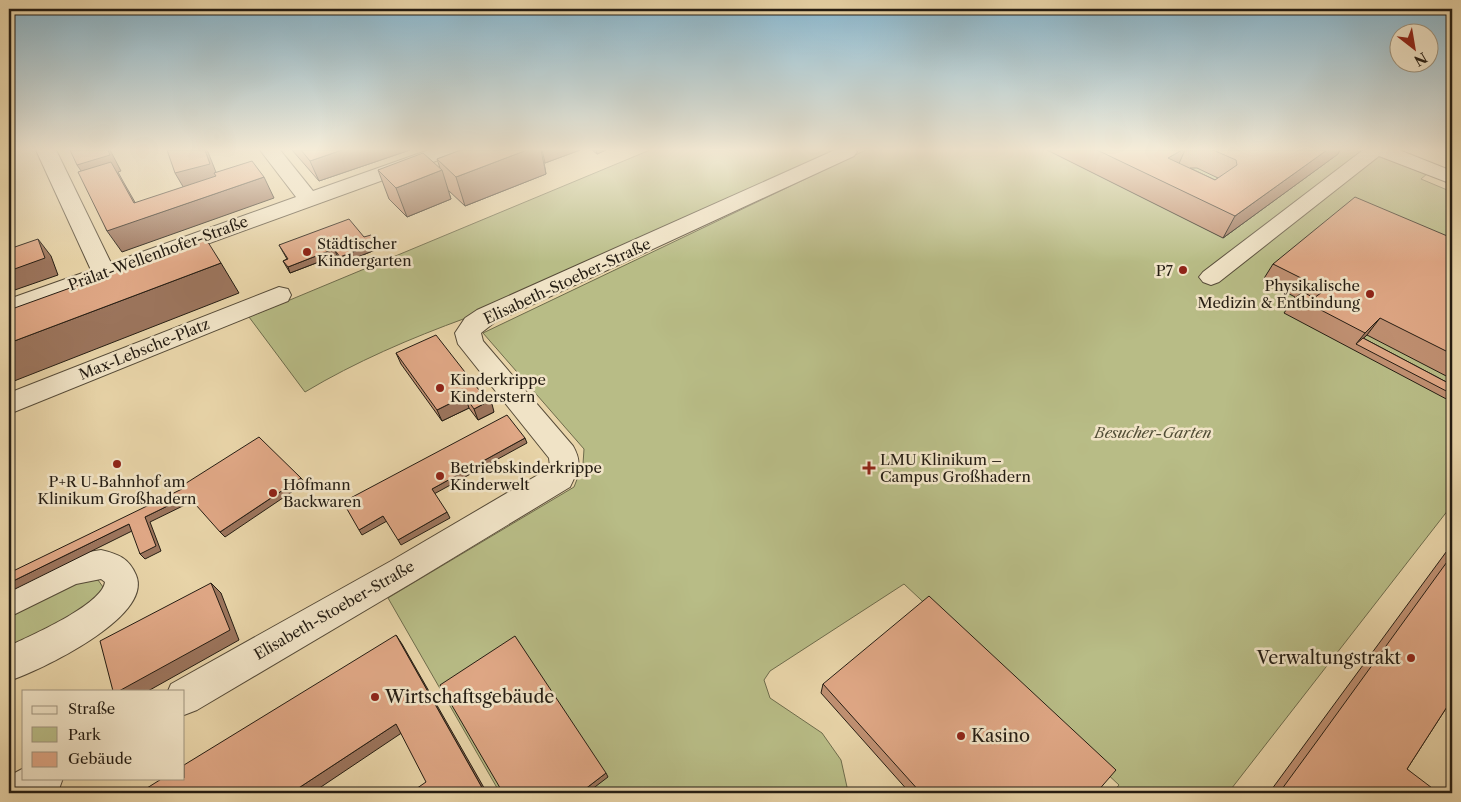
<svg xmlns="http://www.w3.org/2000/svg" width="1461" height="802" viewBox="0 0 1461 802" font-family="'Libre Caslon Text',serif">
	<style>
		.green { fill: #b8bc86; stroke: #6e6c4c }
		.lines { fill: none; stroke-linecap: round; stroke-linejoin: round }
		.minor-casing { stroke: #564b38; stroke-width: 2 }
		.minor { fill: #f0e3c6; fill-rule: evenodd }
		.wall { fill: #c09072; stroke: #251d13; fill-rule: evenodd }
		.shaded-wall { fill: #9c755d; stroke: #251d13 }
		.building { fill: #dfa785; stroke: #251d13 }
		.poi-dot { fill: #8f2418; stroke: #f0e3c6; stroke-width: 2 }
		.labels { text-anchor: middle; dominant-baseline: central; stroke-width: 5; stroke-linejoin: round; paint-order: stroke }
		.poi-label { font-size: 15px; fill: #251d13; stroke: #f0e3c6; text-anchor: start }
		.street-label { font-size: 15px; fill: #251d13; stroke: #f0e3c6 }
		.park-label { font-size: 15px; font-style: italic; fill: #514d36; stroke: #f0e3c6 }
		.near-poi-label { font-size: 18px; fill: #251d13; stroke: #f0e3c6; text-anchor: start }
	</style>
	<rect width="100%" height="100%" fill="#e8d4a8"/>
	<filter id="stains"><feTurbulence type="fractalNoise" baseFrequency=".004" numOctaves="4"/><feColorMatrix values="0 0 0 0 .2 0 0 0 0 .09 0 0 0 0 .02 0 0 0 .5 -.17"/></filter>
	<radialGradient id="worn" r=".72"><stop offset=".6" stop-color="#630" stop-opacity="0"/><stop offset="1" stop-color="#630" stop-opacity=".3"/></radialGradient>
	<g class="green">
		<path d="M650,150H840L466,318C411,338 355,362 305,392L249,317Z"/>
		<path d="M866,150H1373L1428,173L1421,179L1452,192V505L1228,793H1112L1119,785L904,584L770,671L764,680L770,698L822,733L841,760L847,787L841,793H500L388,598L574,487L583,464L584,449L483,333Z"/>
		<path d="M94,579L98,580L103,587L102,595L84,613L9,652V614L68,584Z"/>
	</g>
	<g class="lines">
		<g class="minor-casing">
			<g id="minor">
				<path d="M36,150H56L111,263L296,197L260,150H280L313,191L429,150H458L455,154L9,316V299L91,270Z"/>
				<path d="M835,150H856L857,152L854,156L495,322L481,333L483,341L573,446C583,464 578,470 570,487L415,581L197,710L184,715V691H168L171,684L391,561L548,469L550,466L549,458L458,344L455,333L465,318L477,310Z"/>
				<path d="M1363,150H1399L1452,171V184L1379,156L1219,282L1211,285L1203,282L1199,277L1203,272Z"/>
				<path d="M279,287L288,289L291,295L288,301L9,414V393Z"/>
				<path d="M101,550C118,554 129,558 136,575C154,617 39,671 9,681V646C30,636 102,605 105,582L101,579L76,584L9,617V585C38,569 68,554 101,550Z"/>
				<path d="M24,768V778H63L58,792L9,793V776Z"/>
			</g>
		</g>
		<use href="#minor" class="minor"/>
	</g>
	<g class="wall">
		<path d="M292,150H410L319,181Z"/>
		<path d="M461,150H580L545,163L544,162L546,174L465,206L448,190L451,199L407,217L389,199L378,170L440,168L437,159Z"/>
		<path d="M592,150H606L597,154Z"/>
		<path d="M1047,150H1340L1338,154L1223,238ZM1190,168H1197L1218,178L1215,180Z"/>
		<path d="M364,237L380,248L343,263L337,255L290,273L283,261L287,259L279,245Z"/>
		<path d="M1452,238V379L1367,335L1363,338L1452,385V402L1284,313L1295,297L1263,280L1273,264Z"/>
		<path d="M396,353L494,412L478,420L469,408L442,421L401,364Z"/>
		<path d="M1452,544V699L1407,769L1434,793H1269Z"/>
		<path d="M823,684L1097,792L1098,793H910L821,693Z"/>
	</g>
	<g class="shaded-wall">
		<path d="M108,150H110L121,171L118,172L124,183L144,218L264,177L274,198L122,252L107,231L88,181L77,165Z"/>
		<path d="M205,150H207L208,152L219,180L185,190L175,173Z"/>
		<path d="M342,150H410L319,181L310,161Z"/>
		<path d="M527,150H541L546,174L465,206L456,177Z"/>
		<path d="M542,150H580L545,163Z"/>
		<path d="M596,150H606L597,154Z"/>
		<path d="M1182,150H1185L1177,168L1168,158Z"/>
		<path d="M1327,150H1340L1338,154L1223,238L1235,216Z"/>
		<path d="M442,170L451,199L407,217L396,188Z"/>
		<path d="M38,239L51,256L58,275L9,292V271Z"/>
		<path d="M378,242L380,248L343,263L340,257Z"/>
		<path d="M334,249L337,255L290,273L288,267Z"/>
		<path d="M221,263L239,293L9,383V343Z"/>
		<path d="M1380,318L1367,335L1357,344H1356L1365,333Z"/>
		<path d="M465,396L469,408L442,421L437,410Z"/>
		<path d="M491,400L494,412L478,420L474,409Z"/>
		<path d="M525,438L527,443L434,494L432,489Z"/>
		<path d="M301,478L305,483L225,537L220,532Z"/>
		<path d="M188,496L193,501L150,522L161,551L145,559L140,554L145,517Z"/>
		<path d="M447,512L450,518L401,545L398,540Z"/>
		<path d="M383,516L387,521L362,535L359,530Z"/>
		<path d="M129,524L134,530L9,592V583Z"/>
		<path d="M211,583L221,593L239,640L148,691H119Z"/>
		<path d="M396,635L402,644L487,793H485Z"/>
		<path d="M396,724L403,732L312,793H291Z"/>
		<path d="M606,773L608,777L587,793H580Z"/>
	</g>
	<g class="building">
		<path d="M70,150H108L110,155L77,165Z"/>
		<path d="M167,150H205L210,164L175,173Z"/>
		<path d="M301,150H342L310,161Z"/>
		<path d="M461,150H527L456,177L437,159Z"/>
		<path d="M1097,150H1182L1168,158L1215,180L1237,165L1236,160L1213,150H1327L1235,216Z"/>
		<path d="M423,153L442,170L396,188L378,170Z"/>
		<path d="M252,161L264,177L107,231L78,172L111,162L134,203L216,176L214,173Z"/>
		<path d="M1355,197L1452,238V354L1380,318L1365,333L1296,297L1303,292L1314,298L1325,290L1273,264Z"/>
		<path d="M349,219L364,237L371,235L378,242L340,257L334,249L288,267L283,261L288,259L279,245Z"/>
		<path d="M38,239L45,258L9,271V249Z"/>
		<path d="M206,239L221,263L9,343V310Z"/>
		<path d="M436,335L479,390L481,388L491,400L474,409L465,396L437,410L396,353Z"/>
		<path d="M1363,338L1452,385V394L1356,344Z"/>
		<path d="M507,415L525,438L432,489L447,512L398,540L383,516L359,530L343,502Z"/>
		<path d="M259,437L301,478L220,532L188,496L145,517L156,546L140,554L129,524L9,583V573L182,489L180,487Z"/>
		<path d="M1452,555V699L1407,769L1436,791L1434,793H1279L1320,737Z"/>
		<path d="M211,583L230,630L119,691H113L100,641Z"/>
		<path d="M929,596L1116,770L1097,792L1098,793H921L823,684Z"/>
		<path d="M396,635L485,793H410L426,782L396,724L291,793H139L163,778H184V765Z"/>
		<path d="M515,636L606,773L580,793H503L440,685Z"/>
	</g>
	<linearGradient id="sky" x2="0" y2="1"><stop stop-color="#87b6ce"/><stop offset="0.57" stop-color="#f5ecd8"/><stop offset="1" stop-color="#f5ecd8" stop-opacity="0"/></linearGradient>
	<rect width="1461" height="262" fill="url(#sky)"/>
	<g class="poi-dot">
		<circle cx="307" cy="252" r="5"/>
		<circle cx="1183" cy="270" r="5"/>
		<circle cx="1370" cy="294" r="5"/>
		<circle cx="440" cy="388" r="5"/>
		<circle cx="117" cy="464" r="5"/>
		<path d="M866.5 460.5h5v5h5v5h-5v5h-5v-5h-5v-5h5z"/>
		<circle cx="440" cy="476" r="5"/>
		<circle cx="273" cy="493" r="5"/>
		<circle cx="1411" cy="658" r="5"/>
		<circle cx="375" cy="697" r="5"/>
		<circle cx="961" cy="736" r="5"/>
	</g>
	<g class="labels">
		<g class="poi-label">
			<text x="317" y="243">Städtischer<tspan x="317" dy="17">Kindergarten</tspan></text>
			<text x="1173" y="270" text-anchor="end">P7</text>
			<text x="1360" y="285" text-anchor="end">Physikalische<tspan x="1360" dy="17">Medizin &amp; Entbindung</tspan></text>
			<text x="450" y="379">Kinderkrippe<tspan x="450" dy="17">Kinderstern</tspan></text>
			<text x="880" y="459">LMU Klinikum –<tspan x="880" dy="17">Campus Großhadern</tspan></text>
			<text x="450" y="467">Betriebskinderkrippe<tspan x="450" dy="17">Kinderwelt</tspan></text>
			<text x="117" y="481" text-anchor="middle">P+R U-Bahnhof am<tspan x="117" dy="17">Klinikum Großhadern</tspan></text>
			<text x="283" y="484">Hofmann<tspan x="283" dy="17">Backwaren</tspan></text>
		</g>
		<g class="street-label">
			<text transform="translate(158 253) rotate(-20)">Prälat-Wellenhofer-Straße</text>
			<text transform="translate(567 281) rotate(-25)">Elisabeth-Stoeber-Straße</text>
			<text transform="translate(144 349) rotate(-22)">Max-Lebsche-Platz</text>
			<text transform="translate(334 610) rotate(-30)">Elisabeth-Stoeber-Straße</text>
		</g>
		<g class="park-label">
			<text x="1153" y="432">Besucher-Garten</text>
		</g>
		<g class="near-poi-label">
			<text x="1401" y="658" text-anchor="end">Verwaltungstrakt</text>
			<text x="385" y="697">Wirtschaftsgebäude</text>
			<text x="971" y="736">Kasino</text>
		</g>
	</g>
	<rect width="1461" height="802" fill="none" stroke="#e8d4a8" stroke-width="30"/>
	<rect x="10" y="10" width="1441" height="782" fill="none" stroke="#251d13" stroke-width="2.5"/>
	<rect x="15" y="15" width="1431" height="772" fill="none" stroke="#251d13"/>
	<rect x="22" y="690" width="162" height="90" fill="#f0e3c6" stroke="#9f947e"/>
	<rect x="32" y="706" width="25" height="8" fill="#f0e3c6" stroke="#9f947e"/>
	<text x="68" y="714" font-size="15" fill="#251d13">Straße</text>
	<rect x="32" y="727" width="25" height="15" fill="#b8bc86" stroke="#9f947e"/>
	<text x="68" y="740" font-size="15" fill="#251d13">Park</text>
	<rect x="32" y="752" width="25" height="15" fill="#dfa785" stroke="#9f947e"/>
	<text x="68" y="764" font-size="15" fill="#251d13">Gebäude</text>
	<g transform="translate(1414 48) rotate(149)"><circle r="24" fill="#f0e3c6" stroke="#9f947e"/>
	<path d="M0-4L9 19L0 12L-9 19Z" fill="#8f2418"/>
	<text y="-8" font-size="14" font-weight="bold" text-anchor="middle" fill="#251d13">N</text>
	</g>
	<rect width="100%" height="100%" filter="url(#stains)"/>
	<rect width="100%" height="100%" fill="url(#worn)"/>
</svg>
